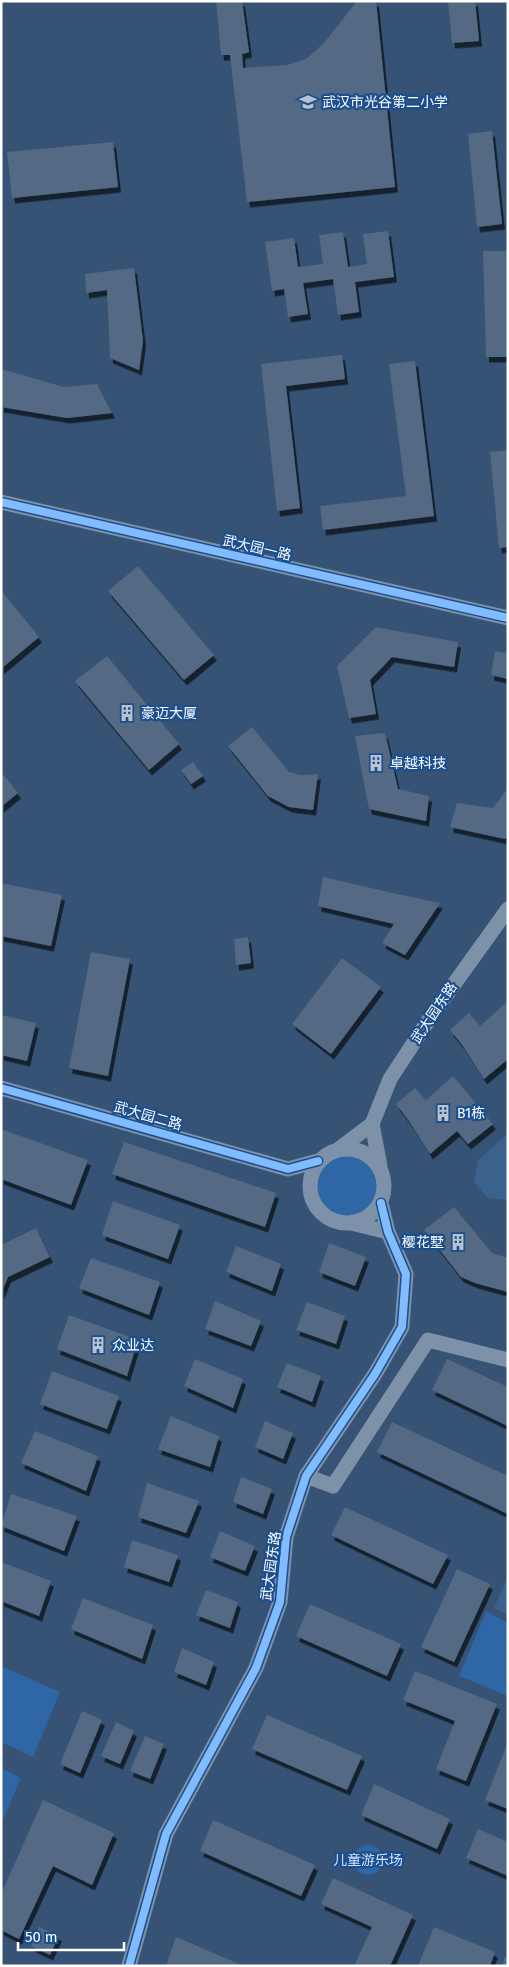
<svg xmlns="http://www.w3.org/2000/svg" width="509" height="1967" viewBox="0 0 509 1967" font-family="'Fira Sans','Noto Sans SC',sans-serif">
	<style>
		.green { fill: #2f66a5 }
		.water { fill: #3b618d }
		.building { fill: #526984; filter: url(#shadow) }
		.lines { fill: none; stroke-linecap: round; stroke-linejoin: round }
		.street { stroke: #7d92a8; stroke-width: 15 }
		.cycleway-casing { stroke: #1b4f8f; stroke-width: 11 }
		.cycleway { stroke: #80bcff; stroke-width: 8 }
		.labels { text-anchor: middle; dominant-baseline: central; stroke-width: 4.5; stroke-linejoin: round; paint-order: stroke }
		.poi-label { font-size: 14px; fill: #fff; stroke: #1b4f8f; text-anchor: start }
		.street-label { font-size: 14px; fill: #fff; stroke: #1b4f8f }
		.park-label { font-size: 14px; fill: #cfe3fa; stroke: #1b4f8f }
	</style>
	<defs>
		<filter id="shadow"><feDropShadow dx="3" dy="5.5" stdDeviation="0" flood-color="#0009"/></filter>
	</defs>
	<rect width="100%" height="100%" fill="#365274"/>
	<g class="green">
		<path d="M338,1155C344,1155 351,1154 357,1155C372,1160 379,1177 378,1192C377,1199 373,1205 369,1209C337,1241 289,1180 338,1155Z"/>
		<path d="M486,1611L508,1623V1696L459,1676Z"/>
		<path d="M1,1666L60,1692L33,1757L1,1742Z"/>
		<path d="M1,1768L21,1778L1,1824Z"/>
		<circle cx="368" cy="1860" r="15"/>
	</g>
	<g class="water">
		<path d="M508,1133V1200L488,1198L474,1182L478,1160Z"/>
		<path d="M508,1576V1615L494,1608Z"/>
	</g>
	<g class="building">
		<path d="M216,1H242L249,52L242,54L243,68L287,65L306,59L324,43L357,1H376L395,187L247,202L230,55H221Z"/>
		<path d="M448,1H475L479,41L452,43Z"/>
		<path d="M492,131L502,224L477,227L468,134Z"/>
		<path d="M113,142L118,187L12,198L7,152Z"/>
		<path d="M388,231L394,277L355,282L359,312L338,315L333,279L303,283L308,314L288,317L284,289L272,291L265,242L294,238L298,267L323,264L319,235L343,232L348,267L367,264L363,234Z"/>
		<path d="M483,251H507L508,357H486Z"/>
		<path d="M134,268L143,341L139,370L110,358L107,290L86,293L85,274Z"/>
		<path d="M342,355L345,379L286,386L300,508L277,511L261,364Z"/>
		<path d="M415,361L434,516L323,530L320,506L406,496L389,364Z"/>
		<path d="M1,369L64,387L97,384L112,413L67,418L1,407Z"/>
		<path d="M508,450V547L499,548L490,452Z"/>
		<path d="M138,566L214,655L184,680L108,591Z"/>
		<path d="M1,590L39,637L2,668L1,667Z"/>
		<path d="M376,627L458,642L454,667L392,657L370,680L376,714L349,718L337,666Z"/>
		<path d="M495,651L508,653V679L491,675Z"/>
		<path d="M107,656L179,744L149,770L75,681Z"/>
		<path d="M252,727L289,772L300,775L318,774L313,810L289,807L268,796L228,746Z"/>
		<path d="M385,733L398,789L429,796L426,821L369,809L355,736Z"/>
		<path d="M193,762L203,776L191,784L181,770Z"/>
		<path d="M1,772L18,793L1,807Z"/>
		<path d="M508,788V836L505,839L450,827L457,803L493,808Z"/>
		<path d="M323,877L402,895L440,903L405,955L382,943L394,924L318,906Z"/>
		<path d="M1,883L62,895L51,946L1,936Z"/>
		<path d="M248,937L251,963L236,965L234,939Z"/>
		<path d="M91,952L130,959L108,1076L69,1068Z"/>
		<path d="M342,958L381,987L331,1054L292,1024Z"/>
		<path d="M508,1001V1059L484,1079L463,1046L450,1030L469,1013L480,1026Z"/>
		<path d="M1,1015L36,1023L27,1061L1,1055Z"/>
		<path d="M453,1076L493,1124L468,1144L457,1131L430,1154L409,1121L396,1104L415,1088L426,1100Z"/>
		<path d="M1,1129L88,1160L71,1205L1,1179Z"/>
		<path d="M124,1142L276,1193L265,1227L112,1174Z"/>
		<path d="M113,1201L180,1225L168,1259L102,1235Z"/>
		<path d="M454,1207L492,1253L508,1258V1292L475,1283L461,1277L424,1230Z"/>
		<path d="M36,1228L50,1257L8,1277L1,1294V1245Z"/>
		<path d="M329,1243L366,1257L355,1286L319,1272Z"/>
		<path d="M236,1246L281,1264L272,1291L226,1272Z"/>
		<path d="M91,1258L160,1282L149,1315L79,1288Z"/>
		<path d="M215,1301L261,1321L251,1346L205,1329Z"/>
		<path d="M307,1302L345,1316L336,1344L296,1330Z"/>
		<path d="M69,1315L138,1340L127,1376L57,1349Z"/>
		<path d="M195,1359L243,1379L233,1408L184,1386Z"/>
		<path d="M447,1359L508,1387V1426L432,1390Z"/>
		<path d="M287,1363L321,1376L312,1402L277,1387Z"/>
		<path d="M52,1371L119,1396L107,1429L40,1404Z"/>
		<path d="M171,1416L219,1436L210,1467L158,1449Z"/>
		<path d="M265,1421L293,1433L283,1459L255,1447Z"/>
		<path d="M392,1422L508,1476V1514L377,1452Z"/>
		<path d="M35,1431L98,1456L86,1491L21,1463Z"/>
		<path d="M241,1477L272,1489L263,1514L233,1502Z"/>
		<path d="M147,1483L199,1501L186,1533L138,1517Z"/>
		<path d="M11,1494L77,1516L64,1551L1,1526Z"/>
		<path d="M345,1507L448,1555L433,1584L331,1535Z"/>
		<path d="M220,1531L255,1546L245,1571L210,1557Z"/>
		<path d="M132,1540L178,1555L169,1582L124,1567Z"/>
		<path d="M1,1562L51,1581L39,1616L1,1601Z"/>
		<path d="M457,1569L490,1584L454,1662L421,1647Z"/>
		<path d="M206,1590L238,1602L230,1628L196,1615Z"/>
		<path d="M83,1598L153,1625L142,1659L71,1629Z"/>
		<path d="M310,1604L401,1644L387,1676L296,1636Z"/>
		<path d="M182,1648L214,1662L206,1685L174,1672Z"/>
		<path d="M415,1671L497,1704L466,1781L436,1769L455,1721L403,1700Z"/>
		<path d="M82,1711L102,1720L80,1773L60,1764Z"/>
		<path d="M267,1715L362,1756L347,1790L252,1749Z"/>
		<path d="M116,1722L134,1731L120,1764L101,1756Z"/>
		<path d="M145,1736L164,1744L150,1779L130,1771Z"/>
		<path d="M508,1742V1809L485,1800Z"/>
		<path d="M374,1784L450,1819L437,1849L361,1815Z"/>
		<path d="M43,1800L114,1833L92,1885L53,1866L19,1939L1,1930V1894Z"/>
		<path d="M213,1820L315,1865L301,1896L200,1851Z"/>
		<path d="M478,1829L508,1842V1876L466,1858Z"/>
		<path d="M333,1878L413,1915L390,1966H354L372,1927L321,1904Z"/>
		<path d="M39,1927L59,1936L50,1955L31,1946Z"/>
		<path d="M434,1927L495,1952L490,1966H418Z"/>
		<path d="M176,1937L244,1966H166Z"/>
		<path d="M505,1957L508,1958V1966H502Z"/>
	</g>
	<g class="lines">
		<g class="street">
			<path d="M1,502L508,618"/>
			<path d="M1,1088L288,1169L318,1161"/>
			<path d="M372,1124L390,1079L434,1012L508,909"/>
			<path d="M372,1124L380,1166"/>
			<circle cx="347" cy="1186" r="37"/>
			<path d="M339,1149L372,1124"/>
			<path d="M351,1223L388,1232"/>
			<path d="M306,1476L333,1486L428,1340L508,1360"/>
			<path d="M129,1966L166,1834L256,1668L280,1602L286,1537L306,1476L375,1374L402,1327L406,1274L388,1232L381,1203"/>
		</g>
		<g class="cycleway-casing">
			<g id="cycleway">
				<path d="M1,502L508,618"/>
				<path d="M1,1088L288,1169L318,1161"/>
				<path d="M129,1966L166,1834L256,1668L280,1602L286,1537L306,1476L375,1374L402,1327L406,1274L388,1232L381,1203"/>
			</g>
		</g>
		<use href="#cycleway" class="cycleway"/>
	</g>
	<defs>
		<g id="school-bare" transform="scale(1.35)"><path d="M0-5L7-2L0 1L-7-2ZM-4 1L0 2.5L4 1V4Q0 6-4 4Z" fill="#b9c2ce" stroke="#1b4f8f" stroke-width="2.5" paint-order="stroke"/></g>
		<g id="building-bare" transform="scale(1.35)"><path d="M-4-6H4V6H1V3H-1V6H-4ZM-2.5-4.3h1.7v1.8h-1.7ZM.8-4.3h1.7v1.8H.8ZM-2.5-1h1.7V.8h-1.7ZM.8-1h1.7V.8H.8Z" fill="#b9c2ce" stroke="#1b4f8f" stroke-width="2.5" paint-order="stroke"/></g>
	</defs>
	<g fill-rule="evenodd">
		<use href="#school-bare" x="308" y="102"/>
		<use href="#building-bare" x="127" y="713"/>
		<use href="#building-bare" x="376" y="763"/>
		<use href="#building-bare" x="443" y="1113"/>
		<use href="#building-bare" x="458" y="1242"/>
		<use href="#building-bare" x="98" y="1345"/>
	</g>
	<g class="labels">
		<g class="poi-label">
			<text x="322" y="102">武汉市光谷第二小学</text>
			<text x="141" y="713">豪迈大厦</text>
			<text x="390" y="763">卓越科技</text>
			<text x="457" y="1113">B1栋</text>
			<text x="444" y="1242" text-anchor="end">樱花墅</text>
			<text x="112" y="1345">众业达</text>
		</g>
		<g class="street-label">
			<text transform="translate(257 548) rotate(13)">武大园一路</text>
			<text transform="translate(434 1013) rotate(-56)">武大园东路</text>
			<text transform="translate(148 1116) rotate(16)">武大园二路</text>
			<text transform="translate(271 1566) rotate(-82)">武大园东路</text>
		</g>
		<g class="park-label">
			<text x="368" y="1860">儿童游乐场</text>
		</g>
	</g>
	<rect width="509" height="1967" fill="none" stroke="#ffffff" stroke-width="5"/>
	<path d="M18 1942v8h106v-8" fill="none" stroke="#ffffff" stroke-width="2.5"/>
	<text x="25" y="1942" font-size="15" fill="#ffffff" stroke="#1b4f8f" stroke-width="4" paint-order="stroke">50 m</text>
</svg>
